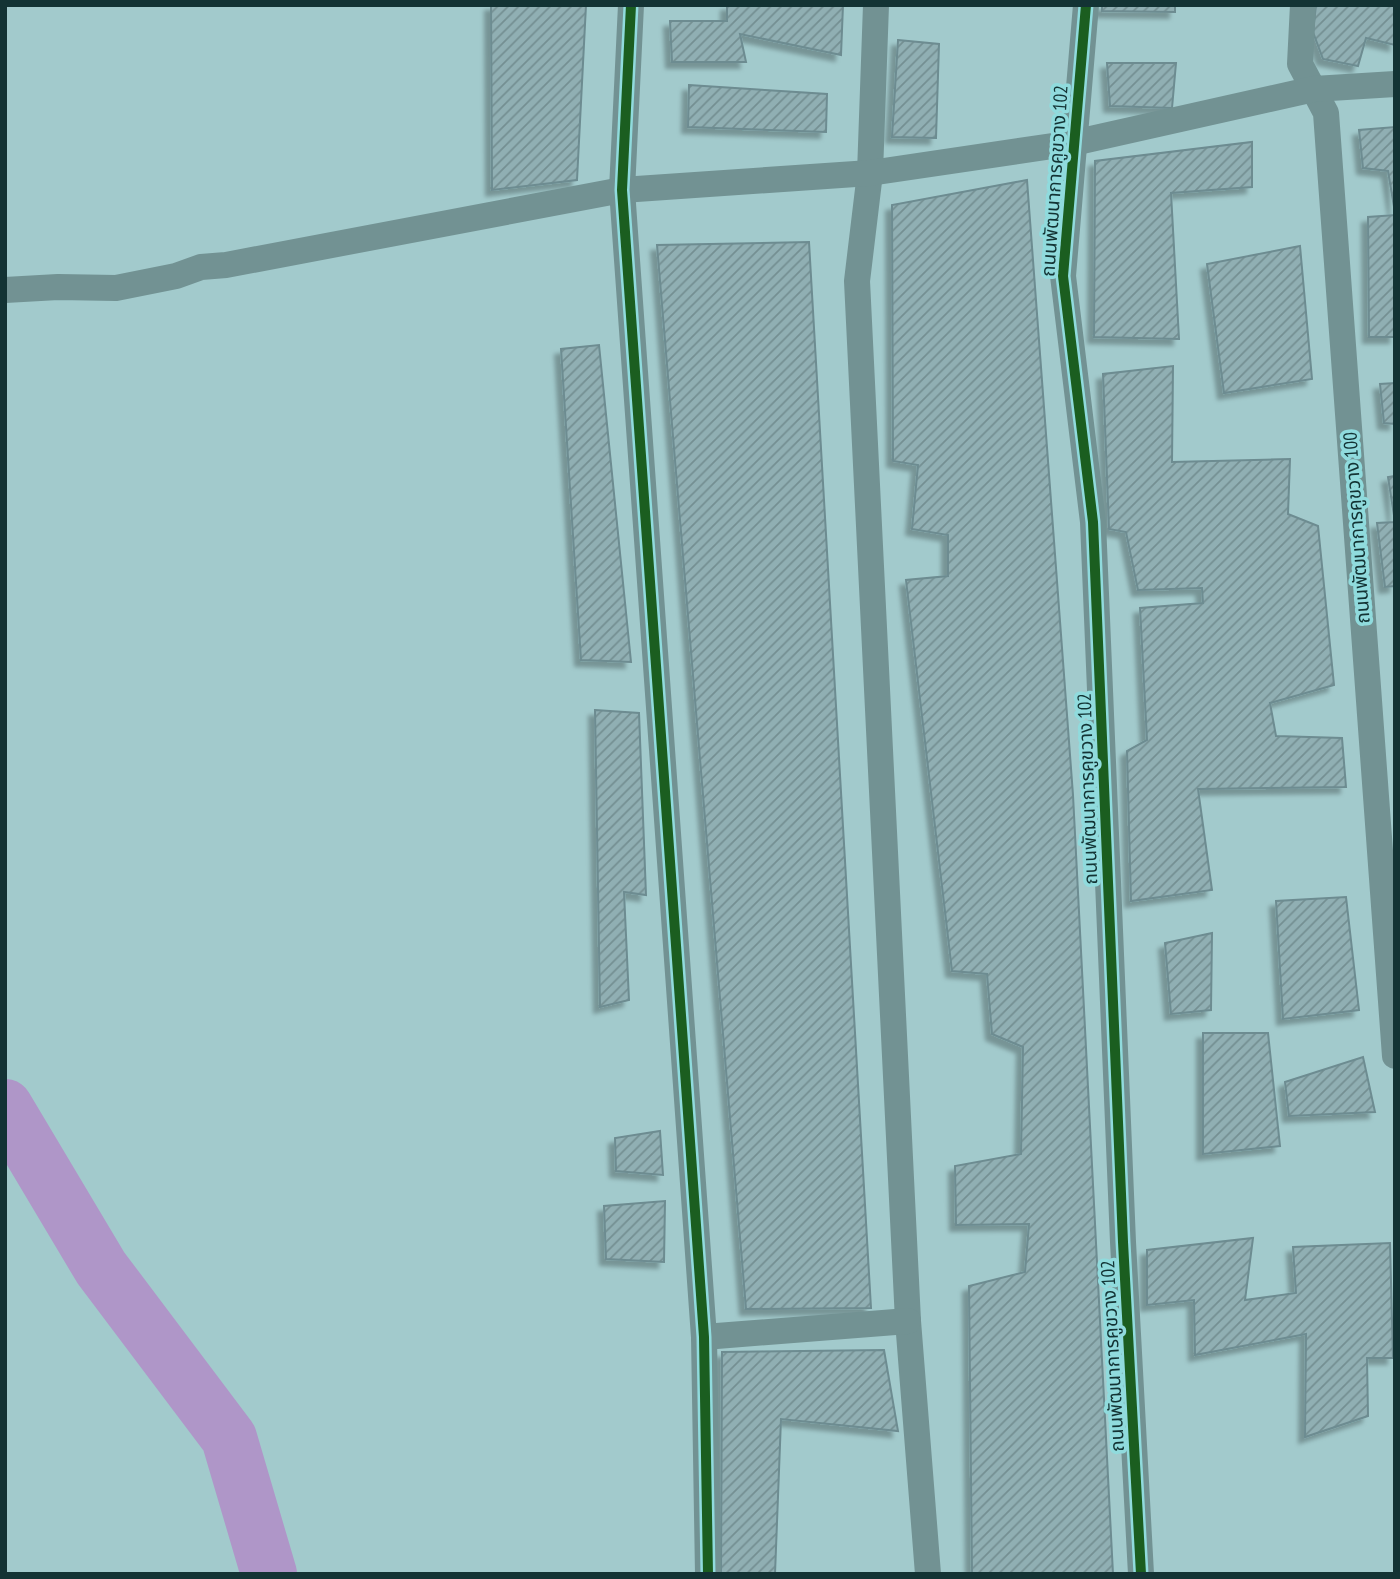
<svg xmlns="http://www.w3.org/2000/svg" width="1400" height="1579" viewBox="0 0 1400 1579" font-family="'PT Sans Narrow','Noto Sans Thai',sans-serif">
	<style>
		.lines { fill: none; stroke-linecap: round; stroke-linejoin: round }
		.river { stroke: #af96c8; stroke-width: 56 }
		.building { fill: url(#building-hatch); stroke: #6d8c91; stroke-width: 2; filter: url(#shadow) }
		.minor { stroke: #729293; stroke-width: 26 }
		.cycleway-casing { stroke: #90dbdd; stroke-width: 15 }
		.cycleway { stroke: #1b5e20; stroke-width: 10 }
		.labels { text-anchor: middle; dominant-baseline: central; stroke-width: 7; stroke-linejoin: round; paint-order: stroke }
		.street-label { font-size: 19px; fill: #133334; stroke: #90dbdd }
	</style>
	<defs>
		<pattern id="building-hatch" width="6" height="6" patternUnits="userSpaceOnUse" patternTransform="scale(1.75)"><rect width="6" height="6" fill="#90afb3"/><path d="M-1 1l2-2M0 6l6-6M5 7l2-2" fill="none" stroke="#748f92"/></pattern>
		<filter id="shadow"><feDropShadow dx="-6" dy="6" stdDeviation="2" flood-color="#0004"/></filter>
	</defs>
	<rect width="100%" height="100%" fill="#a2cacc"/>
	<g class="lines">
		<path class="river" d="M5,1107L101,1268L229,1438L269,1574"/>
	</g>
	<g class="building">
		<path d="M491,5H586L577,180L492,190Z"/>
		<path d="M727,5H843L841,55L740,34L746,62H672L670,21H727Z"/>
		<path d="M1102,5H1175V12L1102,11Z"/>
		<path d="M1316,5H1395V45L1366,38L1358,66L1323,59L1313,32Z"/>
		<path d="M898,40L939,44L936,138L892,137Z"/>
		<path d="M1107,63H1176L1172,108L1110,106Z"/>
		<path d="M689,85L827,94L826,132L688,127Z"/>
		<path d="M1395,127V213L1388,171L1363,168L1359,130Z"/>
		<path d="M1252,142V187L1171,193L1179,339L1094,337L1095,161Z"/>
		<path d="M1027,180L1073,795L1113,1574H972L969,1286L1025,1272L1029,1224L956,1225L955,1166L1021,1154L1023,1047L992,1034L987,974L952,971L906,580L948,576V535L912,529L918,465L893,461L892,205Z"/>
		<path d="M1395,215V337H1369L1368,217Z"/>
		<path d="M809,242L871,1308L746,1309L657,245Z"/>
		<path d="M1300,246L1312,379L1224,393L1207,264Z"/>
		<path d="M599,345L631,662L581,660L561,349Z"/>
		<path d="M1173,366L1172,462L1290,459L1288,514L1318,526L1334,685L1270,703L1276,736L1342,738L1346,787L1198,789L1212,890L1131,901L1127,751L1147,740L1140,608L1203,603L1202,588L1138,590L1126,532L1109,529L1103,374Z"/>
		<path d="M1395,383V424L1384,423L1380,384Z"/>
		<path d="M1395,476V586L1385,587L1377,523L1395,522L1388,477Z"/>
		<path d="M595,710L639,713L646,895L624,892L629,1000L600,1007Z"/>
		<path d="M1346,897L1359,1010L1283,1019L1276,901Z"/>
		<path d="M1212,933L1211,1010L1171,1014L1165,943Z"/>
		<path d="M1203,1033H1268L1280,1146L1203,1154Z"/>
		<path d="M1363,1057L1375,1112L1289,1116L1285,1082Z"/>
		<path d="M660,1131L663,1175L616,1171L615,1138Z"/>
		<path d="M665,1201L664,1262L606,1259L604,1206Z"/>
		<path d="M1253,1238L1245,1300L1296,1293L1293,1247L1390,1243L1393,1358H1367L1368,1416L1305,1437L1306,1334L1195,1355L1194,1300L1147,1305V1250Z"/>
		<path d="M884,1350L898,1431L781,1419L775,1574H721L722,1352Z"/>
	</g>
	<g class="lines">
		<g class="minor">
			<path d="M631,5L622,190L704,1337L708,1574"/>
			<path d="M876,5L870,173L857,281L908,1321L928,1574"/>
			<path d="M1086,5L1063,276L1093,522L1123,1242L1141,1574"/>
			<path d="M1303,5L1300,64L1326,113L1395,1056"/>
			<path d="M5,290L58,287L116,288L176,276L201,267L226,265L622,190L870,173L1073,143L1314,89L1395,84"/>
			<path d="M704,1337L908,1321"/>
		</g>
		<g class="cycleway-casing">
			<g id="cycleway">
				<path d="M631,5L622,190L704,1337L708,1574"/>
				<path d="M1086,5L1063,276L1093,522L1123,1242L1141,1574"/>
			</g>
		</g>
		<use href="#cycleway" class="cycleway"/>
	</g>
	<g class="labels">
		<g class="street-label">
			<text transform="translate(1054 181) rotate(-86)">ถนนพัฒนาการคูขวาง 102</text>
			<text transform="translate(1356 528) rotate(-94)">ถนนพัฒนาการคูขวาง 100</text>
			<text transform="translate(1087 789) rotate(-92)">ถนนพัฒนาการคูขวาง 102</text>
			<text transform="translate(1112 1356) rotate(-93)">ถนนพัฒนาการคูขวาง 102</text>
		</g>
	</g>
	<rect width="1400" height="1579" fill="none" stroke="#133334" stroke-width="14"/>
</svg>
